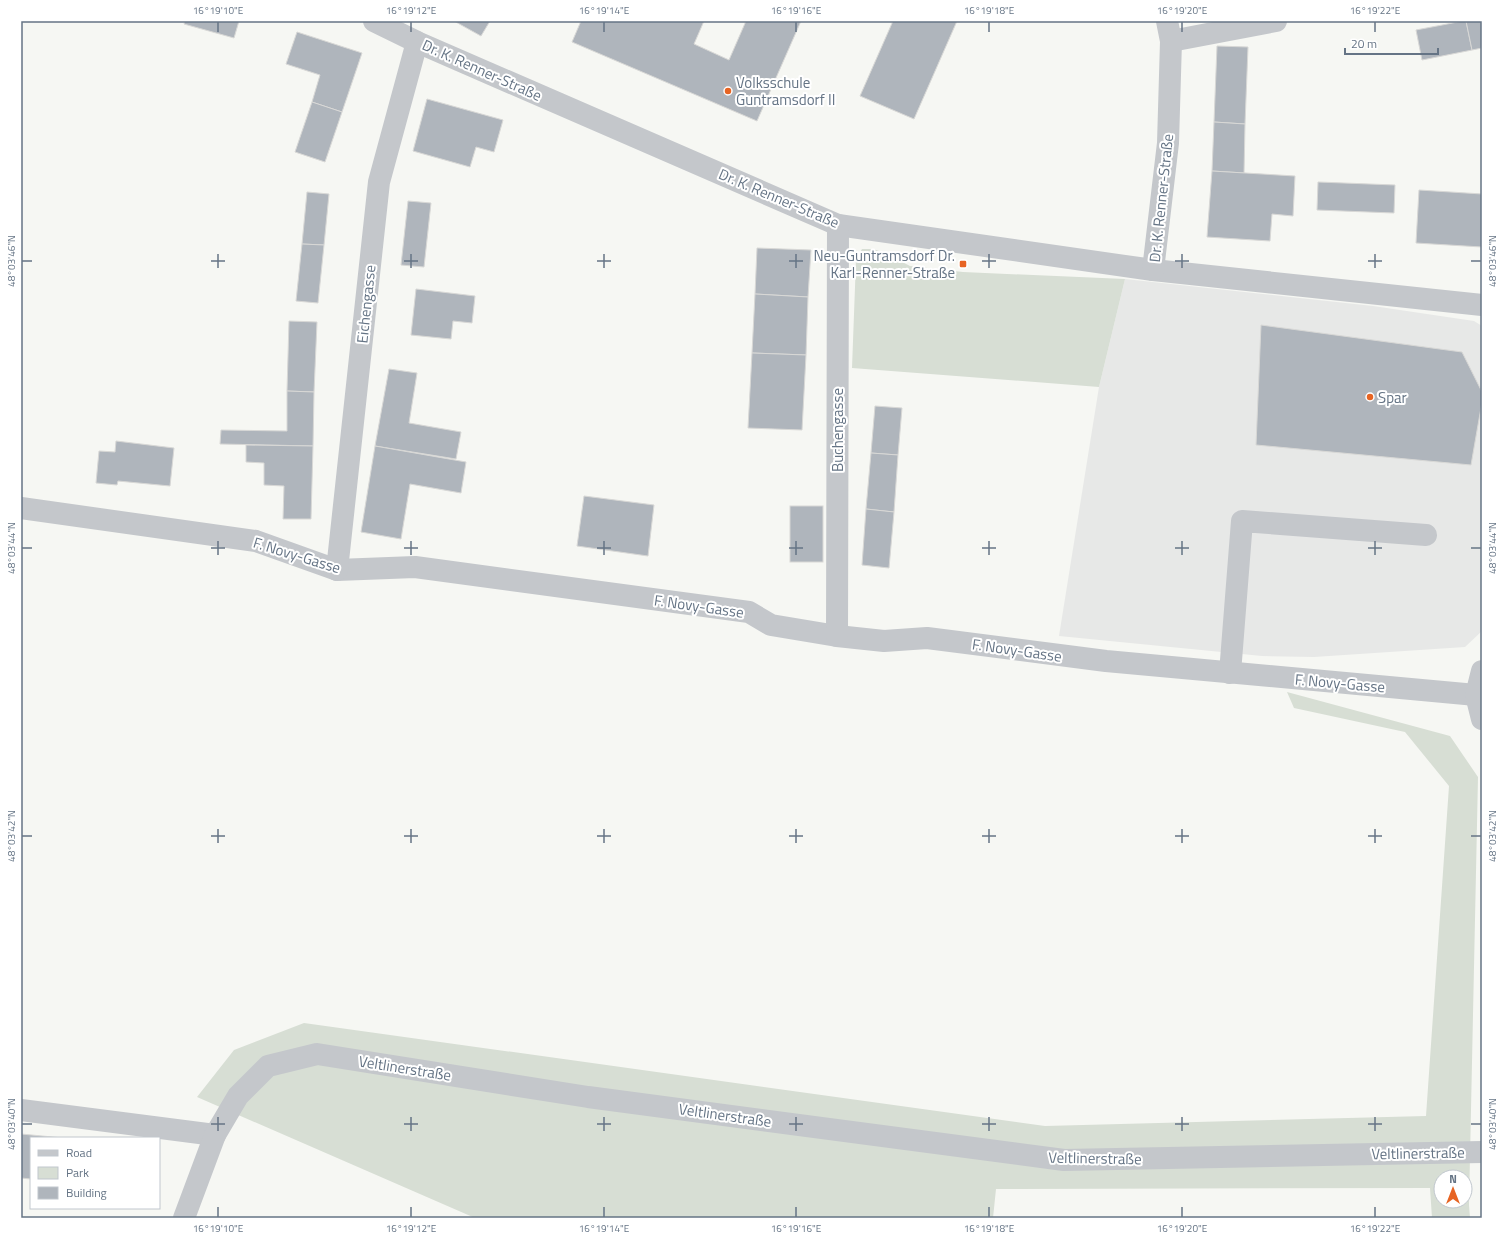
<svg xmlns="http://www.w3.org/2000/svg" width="1503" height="1239" viewBox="0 0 1503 1239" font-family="'Titillium Web',sans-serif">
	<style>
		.built { fill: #e7e8e7 }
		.green { fill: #d7ded4; fill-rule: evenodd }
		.building { fill: #afb5bc; stroke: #d8d8d6 }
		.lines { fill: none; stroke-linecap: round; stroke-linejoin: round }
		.minor { stroke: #c4c7cb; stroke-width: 22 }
		.ticks { fill: none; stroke: #657485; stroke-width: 1.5 }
		.poi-dot { fill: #e76423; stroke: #fff; stroke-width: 1.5 }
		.labels { text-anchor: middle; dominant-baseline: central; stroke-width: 4; stroke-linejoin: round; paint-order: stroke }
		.street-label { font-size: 15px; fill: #657485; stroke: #fff }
		.poi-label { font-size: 15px; fill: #657485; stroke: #fff; text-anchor: start }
		.neatline { fill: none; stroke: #657485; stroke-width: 1.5 }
		.ticks-label { font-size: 10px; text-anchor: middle; fill: #657485 }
	</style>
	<rect width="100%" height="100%" fill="#f6f7f3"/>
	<path class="built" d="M1125,279L1373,306L1474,321L1482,326V631L1465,647L1314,657L1262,656L1059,636L1099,387Z"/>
	<g class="green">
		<path d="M862,249H873L885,253L910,266L963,272L1125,279L1099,387L852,368L856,260Z"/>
		<path d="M1287,692L1450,736L1478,777L1469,1205L1470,1218H1432L1430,1188L996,1189L993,1218H475L197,1097L234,1050L304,1023L1045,1126L1426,1116L1449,786L1405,732L1294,708ZM1441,1177H1465V1201H1441Z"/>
	</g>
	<g class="building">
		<path d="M185,21H239L234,38L184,24Z"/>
		<path d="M454,21H490L481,36Z"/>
		<path d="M581,21H704L694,44L729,60L746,21H801L757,121L572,42Z"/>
		<path d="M893,21H957L914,119L860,96Z"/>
		<path d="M1463,21H1466L1472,50L1422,60L1416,30Z"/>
		<path d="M1466,21H1482V48L1472,50Z"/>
		<path d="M297,32L362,53L342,112L312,102L320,75L286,64Z"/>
		<path d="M1217,46L1248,47L1245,124L1214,122Z"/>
		<path d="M427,99L503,120L494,152L476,147L470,167L413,151Z"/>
		<path d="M312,102L342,112L325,162L295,152Z"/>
		<path d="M1214,122L1245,124L1244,173L1212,171Z"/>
		<path d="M1212,171L1295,176L1293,216L1272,214L1270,241L1207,237Z"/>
		<path d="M1318,182L1395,185L1394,213L1317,210Z"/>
		<path d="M1419,190L1482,194V247L1416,243Z"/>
		<path d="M307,192L329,194L324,245L302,244Z"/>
		<path d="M408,201L431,203L424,267L401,265Z"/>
		<path d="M302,244L324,245L318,303L296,301Z"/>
		<path d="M757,248L811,250L808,297L755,294Z"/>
		<path d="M416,289L475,296L472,323L453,321L451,339L411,335Z"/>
		<path d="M755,294L808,297L806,355L752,353Z"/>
		<path d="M289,321L317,322L314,392L287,391Z"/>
		<path d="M1261,325L1462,352L1482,392V402L1471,465L1256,445Z"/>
		<path d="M752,353L806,355L802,430L748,428Z"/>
		<path d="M389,369L417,373L409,423L461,432L456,459L375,446Z"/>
		<path d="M287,391L314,392L313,446L220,444L221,430L287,431Z"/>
		<path d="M875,406L902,408L898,455L871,453Z"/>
		<path d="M116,441L174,448L170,486L118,481L117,485L96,483L99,451L115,452Z"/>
		<path d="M246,445L313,446L311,519H283L284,486L264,485V463L246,462Z"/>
		<path d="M375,446L466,462L461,493L410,484L401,539L361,532Z"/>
		<path d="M871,453L898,455L894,512L866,509Z"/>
		<path d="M584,496L654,505L648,556L577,546Z"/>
		<rect x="790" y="506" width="33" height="56"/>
		<path d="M866,509L894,512L889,568L862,565Z"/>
		<path d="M21,1134L63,1138H31V1179L21,1178Z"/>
	</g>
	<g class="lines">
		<g class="minor">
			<path d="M374,21L417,42L838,225L1153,270L1482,305"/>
			<path d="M1171,41L1276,21"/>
			<path d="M1153,270L1168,143L1171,41L1167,21"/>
			<path d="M21,508L256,541L337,570L415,567L749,612L771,625L837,636L884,641L927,638L1106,661L1476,695"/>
			<path d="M337,570L379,182L417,42"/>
			<path d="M837,636L838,225"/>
			<path d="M1482,671L1476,695L1482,719"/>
			<path d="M1230,673L1242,521L1426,535"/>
			<path d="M21,1110L215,1135"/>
			<path d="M184,1218L215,1135L238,1096L268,1066L317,1054L588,1097L1064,1160L1482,1152"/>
		</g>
	</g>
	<path class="ticks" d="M218,22V32M411,22V32M604,22V32M796,22V32M989,22V32M1182,22V32M1375,22V32M218,254V268M411,254V268M604,254V268M796,254V268M989,254V268M1182,254V268M1375,254V268M22,261H32M211,261H225M404,261H418M597,261H611M789,261H803M982,261H996M1175,261H1189M1368,261H1382M1471,261H1481M218,541V555M411,541V555M604,541V555M796,541V555M989,541V555M1182,541V555M1375,541V555M22,548H32M211,548H225M404,548H418M597,548H611M789,548H803M982,548H996M1175,548H1189M1368,548H1382M1471,548H1481M218,829V843M411,829V843M604,829V843M796,829V843M989,829V843M1182,829V843M1375,829V843M22,836H32M211,836H225M404,836H418M597,836H611M789,836H803M982,836H996M1175,836H1189M1368,836H1382M1471,836H1481M218,1117V1131M411,1117V1131M604,1117V1131M796,1117V1131M989,1117V1131M1182,1117V1131M1375,1117V1131M22,1124H32M211,1124H225M404,1124H418M597,1124H611M789,1124H803M982,1124H996M1175,1124H1189M1368,1124H1382M1471,1124H1481M218,1207V1217M411,1207V1217M604,1207V1217M796,1207V1217M989,1207V1217M1182,1207V1217M1375,1207V1217"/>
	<g class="poi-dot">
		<circle cx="728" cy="91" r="4"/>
		<rect x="959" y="260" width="8" height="8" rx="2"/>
		<circle cx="1370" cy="397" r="4"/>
	</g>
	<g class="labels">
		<g class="street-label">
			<text transform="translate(482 70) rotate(24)">Dr. K. Renner-Straße</text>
			<text transform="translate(779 198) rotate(23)">Dr. K. Renner-Straße</text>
			<text transform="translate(1161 198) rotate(-84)">Dr. K. Renner-Straße</text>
			<text transform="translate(366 304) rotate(-84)">Eichengasse</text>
			<text transform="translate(837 430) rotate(-90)">Buchengasse</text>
			<text transform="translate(297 555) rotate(17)">F. Novy-Gasse</text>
			<text transform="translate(699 606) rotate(8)">F. Novy-Gasse</text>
			<text transform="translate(1017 650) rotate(8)">F. Novy-Gasse</text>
			<text transform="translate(1340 683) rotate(5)">F. Novy-Gasse</text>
			<text transform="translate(405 1068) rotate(9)">Veltlinerstraße</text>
			<text transform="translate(725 1115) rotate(8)">Veltlinerstraße</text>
			<text transform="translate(1418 1153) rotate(-1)">Veltlinerstraße</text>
			<text transform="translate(1095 1158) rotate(1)">Veltlinerstraße</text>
		</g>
		<g class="poi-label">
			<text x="736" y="82">Volksschule<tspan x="736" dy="17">Guntramsdorf II</tspan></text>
			<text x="955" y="255" text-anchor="end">Neu-Guntramsdorf Dr.<tspan x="955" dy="17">Karl-Renner-Straße</tspan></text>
			<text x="1378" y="397">Spar</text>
		</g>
	</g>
	<rect width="1503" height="1239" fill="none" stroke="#ffffff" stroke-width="44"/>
	<rect x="30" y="1137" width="130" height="72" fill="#ffffff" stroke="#c1c7ce"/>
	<rect x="38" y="1150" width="20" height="6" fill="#c4c7cb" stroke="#c1c7ce"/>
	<text x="66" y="1157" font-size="12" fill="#657485">Road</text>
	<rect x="38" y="1167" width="20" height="12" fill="#d7ded4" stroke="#c1c7ce"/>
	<text x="66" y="1177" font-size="12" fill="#657485">Park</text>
	<rect x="38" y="1187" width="20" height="12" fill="#afb5bc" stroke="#c1c7ce"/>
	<text x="66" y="1197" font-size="12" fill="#657485">Building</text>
	<g transform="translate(1453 1189)"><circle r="19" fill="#ffffff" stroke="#c1c7ce"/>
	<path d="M0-3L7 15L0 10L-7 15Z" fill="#e76423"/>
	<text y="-6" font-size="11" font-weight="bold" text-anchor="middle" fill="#657485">N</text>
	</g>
	<path d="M1345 48v6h93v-6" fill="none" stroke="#657485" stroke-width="2"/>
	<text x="1351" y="48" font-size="12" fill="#657485" stroke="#ffffff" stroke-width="3" paint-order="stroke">20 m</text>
	<rect x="22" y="22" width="1459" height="1195" class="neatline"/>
	<g class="ticks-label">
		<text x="218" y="14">16°19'10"E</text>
		<text x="411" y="14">16°19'12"E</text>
		<text x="604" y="14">16°19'14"E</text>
		<text x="796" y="14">16°19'16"E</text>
		<text x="989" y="14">16°19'18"E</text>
		<text x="1182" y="14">16°19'20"E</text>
		<text x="1375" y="14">16°19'22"E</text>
		<text transform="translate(11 261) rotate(-90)" y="4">48°03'46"N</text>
		<text transform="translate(1492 261) rotate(-90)" y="4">48°03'46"N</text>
		<text transform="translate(11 548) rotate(-90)" y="4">48°03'44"N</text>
		<text transform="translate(1492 548) rotate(-90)" y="4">48°03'44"N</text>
		<text transform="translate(11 836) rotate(-90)" y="4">48°03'42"N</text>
		<text transform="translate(1492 836) rotate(-90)" y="4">48°03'42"N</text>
		<text transform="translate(11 1124) rotate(-90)" y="4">48°03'40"N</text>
		<text transform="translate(1492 1124) rotate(-90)" y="4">48°03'40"N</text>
		<text x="218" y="1232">16°19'10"E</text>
		<text x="411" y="1232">16°19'12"E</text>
		<text x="604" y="1232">16°19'14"E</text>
		<text x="796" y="1232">16°19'16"E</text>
		<text x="989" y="1232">16°19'18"E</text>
		<text x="1182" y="1232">16°19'20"E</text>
		<text x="1375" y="1232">16°19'22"E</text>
	</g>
</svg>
